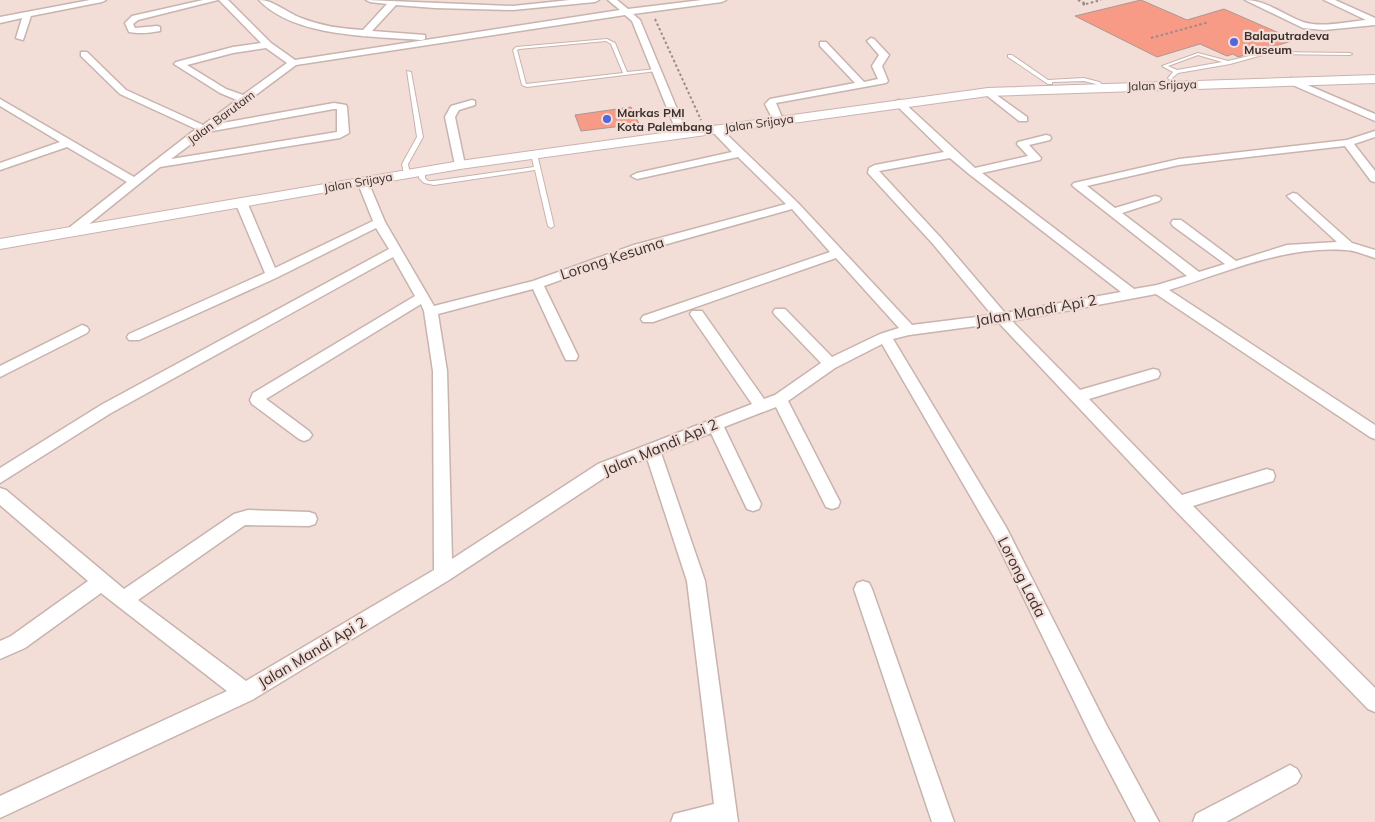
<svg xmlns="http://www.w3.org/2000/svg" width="1375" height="822" viewBox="0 0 1375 822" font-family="Mulish,sans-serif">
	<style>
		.building { fill: #f79b87; stroke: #ac9792 }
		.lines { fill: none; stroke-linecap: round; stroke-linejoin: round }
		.service-casing { stroke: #c9b3ae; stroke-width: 2 }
		.minor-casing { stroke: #c9b3ae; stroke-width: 3 }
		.tertiary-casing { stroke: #c9b3ae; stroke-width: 2 }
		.path { stroke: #9a8b87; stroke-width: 2; stroke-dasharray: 2.5 2.5; stroke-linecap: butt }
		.service { fill: #fff; fill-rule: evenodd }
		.minor { fill: #fff; fill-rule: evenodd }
		.tertiary { fill: #fff; fill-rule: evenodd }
		.poi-dot { fill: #5366dc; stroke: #f3ddd7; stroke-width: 2 }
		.labels { text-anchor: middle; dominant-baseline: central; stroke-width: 4.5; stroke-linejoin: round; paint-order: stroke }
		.far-poi-label { font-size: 12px; font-weight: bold; fill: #3a312f; stroke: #f3ddd7; text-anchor: start }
		.far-street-label { font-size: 12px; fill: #3a312f; stroke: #f3ddd7 }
		.street-label { font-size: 15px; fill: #3a312f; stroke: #f3ddd7 }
	</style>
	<rect width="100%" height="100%" fill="#f3ddd7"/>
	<g class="building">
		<path d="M1141,0L1187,20L1224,9L1295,40L1238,57L1233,54L1227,56L1200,44L1157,57L1075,16Z"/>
		<path d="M631,107L639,124L581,131L575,115Z"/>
	</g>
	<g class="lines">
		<g class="service-casing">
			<g id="service">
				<path d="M607,39L615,43L627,72L657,69L659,70L657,71L527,87L522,85L513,50L516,47ZM606,41L611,44L623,73L526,84L517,50L519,49Z"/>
				<path d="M1266,52L1350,53L1352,54L1350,55L1266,54L1230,64L1178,73L1172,78L1177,85L1175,86H1173L1168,78L1173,72L1162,66L1198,53L1228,61ZM1198,55L1222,62L1177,70L1168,66Z"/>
				<path d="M1008,55H1012L1048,80L1084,78L1099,82L1106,87L1104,88L1096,84L1084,81L1052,82V84H1048L1008,57Z"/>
				<path d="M407,71L411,72L423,137L408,164L410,174L407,176L404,174L402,164L417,137Z"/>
				<path d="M534,152L537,154L554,226L551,228L548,226L535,170L434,185L424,183L419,178V172L422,170L425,172V178L428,181H434L534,167L531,154Z"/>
			</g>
		</g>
		<g class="minor-casing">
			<g id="minor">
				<path d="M90,0H106L102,2L31,16L23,40L16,38L22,18L0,23V17Z"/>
				<path d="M203,0H218L138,20L133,24L135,28L157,26L160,27V31C149,33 140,34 129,32L125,23L132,16Z"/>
				<path d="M219,0H228L271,43L295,60L620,10L608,0H617L628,9L702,0H726L722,2L633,14L640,20L687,133L682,136L677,133L632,21L625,15L296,65L217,124L334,103L346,105L347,107L349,133L340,138L160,167L78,233L74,234L68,230L70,227L127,182L67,147L0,170V163L60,142L0,106V99L134,177L196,129L120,94L81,56V52H87L126,90L203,125L237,100L220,93L174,64L176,62L233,47L261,43ZM266,48L287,63L243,95L226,89L187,65L233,53ZM334,109H337V132L171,159L207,132Z"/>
				<path d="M259,0C274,0 287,13 301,18C321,26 342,29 363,30L387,4L370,2L366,0L513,6L570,0H599L595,2L513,10L435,8L396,5L372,31L425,35V39L422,40C373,36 295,38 259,0Z"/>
				<path d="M1245,0C1266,0 1284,15 1303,22C1322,28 1346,22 1366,20L1324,0H1335L1375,18V25L1324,30L1303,28Z"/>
				<path d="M871,38L874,39L889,55L882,66L888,81L886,83L776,103L783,120L782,122H774L765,104L770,99L855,83L820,46V42H826L864,82L878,79L872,66L879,55L867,41Z"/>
				<path d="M1291,78L1375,114V121L1288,83V79Z"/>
				<path d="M988,89L1027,117V121H1019L985,94L983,92Z"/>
				<path d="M472,100L475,101V105L459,110L455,117L465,165L460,168L455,165L445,117L451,106Z"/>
				<path d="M899,100L902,101L975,168L1028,156L1017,144L1018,142L1046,135L1050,136L1051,138L1050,140L1029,145L1041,158L1040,160L982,173L1134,289L1157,285L1187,276L1074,187L1072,185L1074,183L1179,159L1347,140L1375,131V137L1354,144L1375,171V182L1371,181L1345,146L1179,165L1087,186L1115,208L1155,196L1159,197L1161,199L1159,201L1122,213L1199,272L1225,264L1173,226L1171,223L1173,220H1181L1236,261L1287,245L1337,242L1289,198L1287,196L1293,193L1297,194L1352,243L1375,250V258C1365,255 1355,250 1345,250C1284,246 1226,272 1169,290L1375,425V439L1370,437L1156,294L1012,321L1080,390L1153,369L1158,370L1160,374L1158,378L1089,399L1182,495L1267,469L1273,471L1275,476L1273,481L1193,506L1375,688V712L1368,709L1173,508L999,323L909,335L893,339L1006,527L1107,726L1159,822H1136L1093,740L994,537L882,344L835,368L788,401L840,502L838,507L832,509L826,507L776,407L724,427L761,504L759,509L753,511L747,509L711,433L661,453L705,581L738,822H671L674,814L714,804L687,581L647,458L610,474L449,580L252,700L0,818V796L227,691L101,593L25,648L0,659V641L11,636L88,581L0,505V488L6,490L124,589L234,514L248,510L309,512L315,514L317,519L315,524L309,526L245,525L138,600L246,681L434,570L433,371L424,311L421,304L266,399L309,431L312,435L309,439L304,441L299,439L252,404L250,400L253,393L415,296L393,257L111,413L0,483V468L101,405L389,249L376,228L276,278L139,340H129L127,337L129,334L265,273L235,202L237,200L241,199L247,202L275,268L373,221L357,181L359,179H367L385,222L434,306L533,281L634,245L786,204L738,157L637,179L631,176L637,173L732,152L710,129L715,126L719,127L798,203L912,325L992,315L933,244L868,173L869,168L875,165L944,152L896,105V101ZM950,158L969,174L1121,292L1005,313L941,238L879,171ZM792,209L830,252L643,316L641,319L643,322H653L836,258L899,328L880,334L832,357L785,309H775L773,312L775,315L821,363L775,395L764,399L702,311H692L690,314L692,317L752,404L598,464L452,559L447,371L438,314L533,289L564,356L566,360H576L578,356L544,286L642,251Z"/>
				<path d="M82,325L87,327L89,330L87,333L0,377V366Z"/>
				<path d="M863,581L869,583L872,589L954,822H932L854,589L857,583Z"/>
				<path d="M1290,765L1297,769L1301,776L1297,783L1226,822H1193L1196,814Z"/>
			</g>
		</g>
		<g class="tertiary-casing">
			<path id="tertiary" d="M1375,75V83L988,96L460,169L0,249V239L460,161L988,88Z"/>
		</g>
		<g class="path">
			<path d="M1078,0L1086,4L1080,5"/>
			<path d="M1086,4L1101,0"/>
			<path d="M655,19L701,120"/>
			<path d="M1151,38L1209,22"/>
		</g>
		<use href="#service" class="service"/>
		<use href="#minor" class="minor"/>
		<use href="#tertiary" class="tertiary"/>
	</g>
	<g class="poi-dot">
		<circle cx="1234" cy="42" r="5"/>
		<circle cx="607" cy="119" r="5"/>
	</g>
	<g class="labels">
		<g class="far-poi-label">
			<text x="1244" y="35">Balaputradeva<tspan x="1244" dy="14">Museum</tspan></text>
			<text x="617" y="112">Markas PMI<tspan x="617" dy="14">Kota Palembang</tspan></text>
		</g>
		<g class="far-street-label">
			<text transform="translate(1162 85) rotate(-2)">Jalan Srijaya</text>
			<text transform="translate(221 117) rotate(-37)">Jalan Barutam</text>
			<text transform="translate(759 123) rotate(-8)">Jalan Srijaya</text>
			<text transform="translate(358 182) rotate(-10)">Jalan Srijaya</text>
		</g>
		<g class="street-label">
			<text transform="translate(612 258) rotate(-18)">Lorong Kesuma</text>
			<text transform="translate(1036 310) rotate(-10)">Jalan Mandi Api 2</text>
			<text transform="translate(660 447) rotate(-23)">Jalan Mandi Api 2</text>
			<text transform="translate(1022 577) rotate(63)">Lorong Lada</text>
			<text transform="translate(312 652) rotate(-31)">Jalan Mandi Api 2</text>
		</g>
	</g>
</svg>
